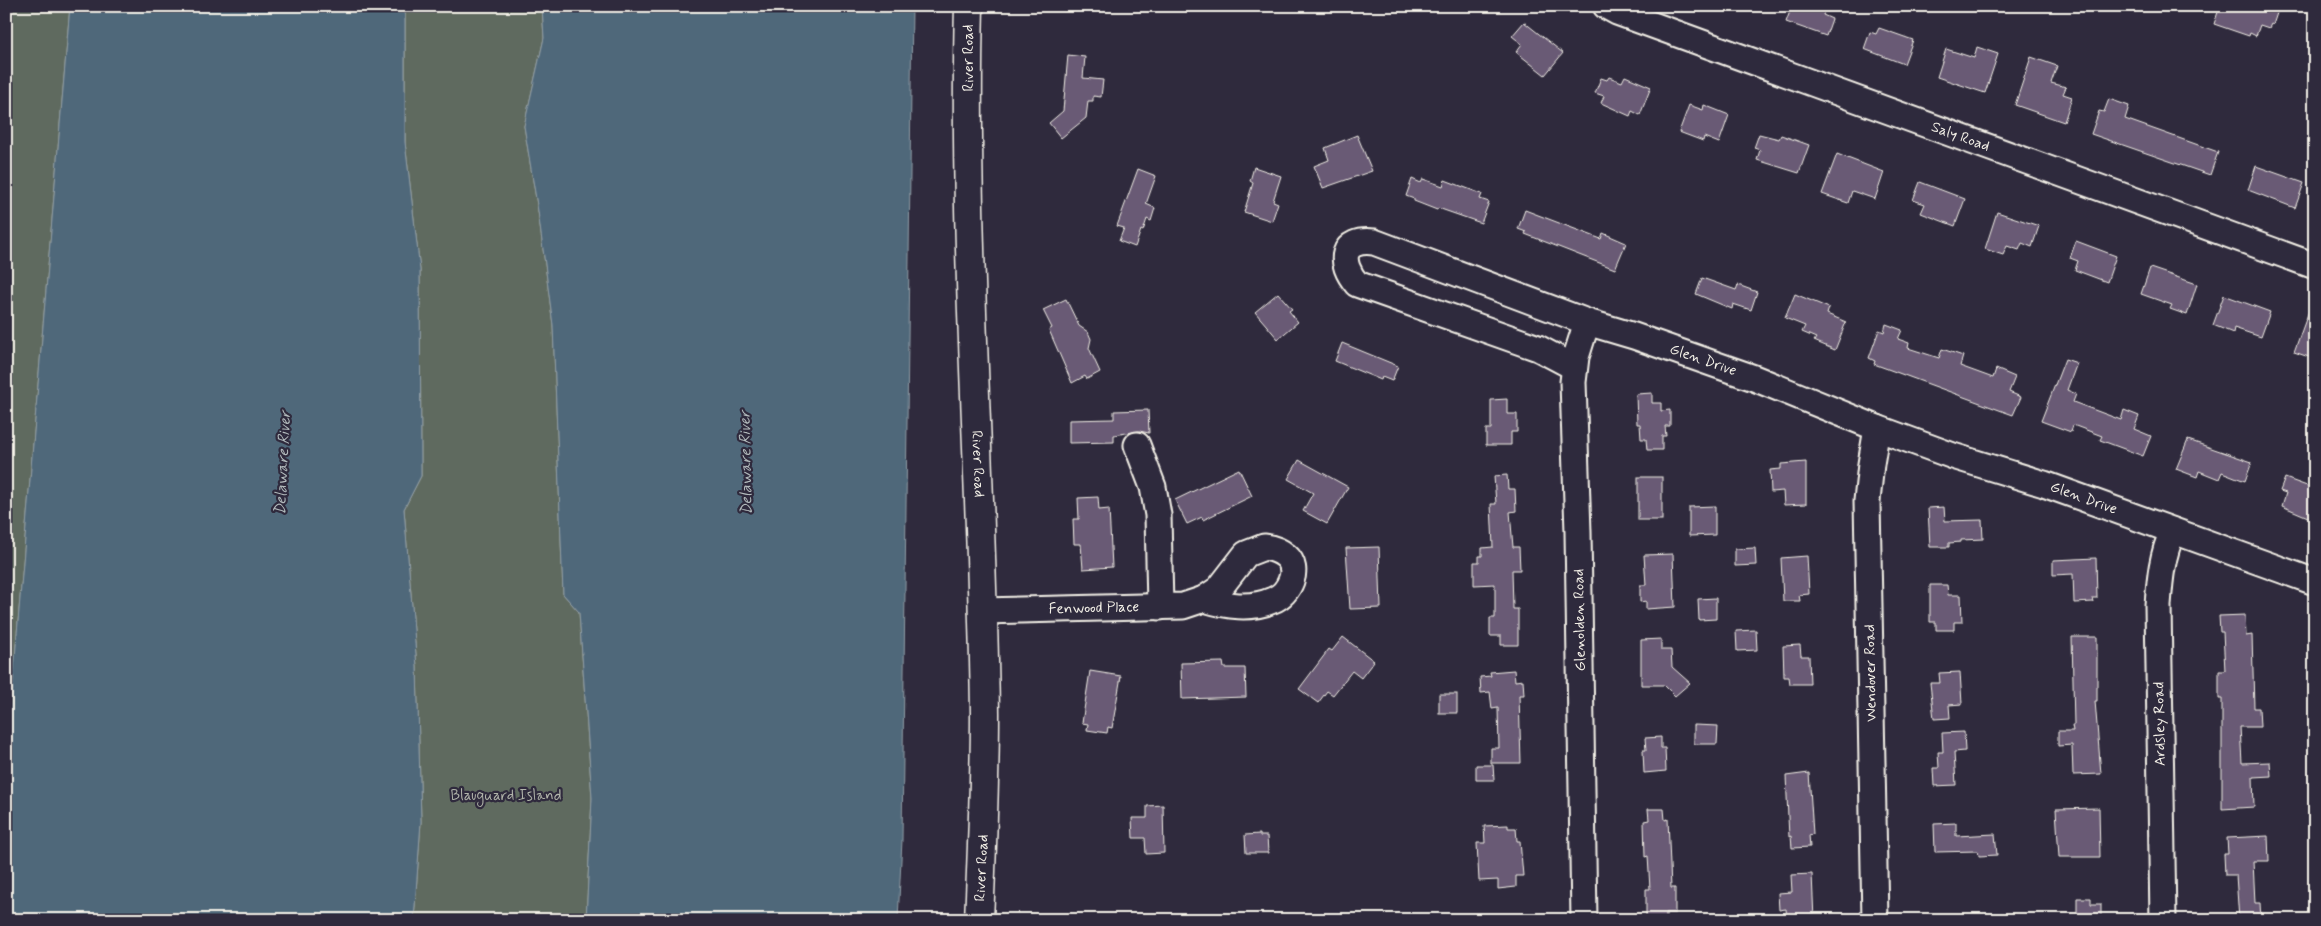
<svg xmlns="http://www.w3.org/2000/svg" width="2321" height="926" viewBox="0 0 2321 926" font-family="Mynerve,sans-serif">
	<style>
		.green { fill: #5f6a5e; stroke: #aaaea3 }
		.water { fill: #4f677a; stroke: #919ea6 }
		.building { fill: #695a75; stroke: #f4f1e8 }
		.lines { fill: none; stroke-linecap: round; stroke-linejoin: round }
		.minor-casing { stroke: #f4f1e8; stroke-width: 29 }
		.major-casing { stroke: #f4f1e8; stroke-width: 31 }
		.minor { stroke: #2f2a3d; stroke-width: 25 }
		.major { stroke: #2f2a3d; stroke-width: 28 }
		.labels { text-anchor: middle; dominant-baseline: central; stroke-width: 4.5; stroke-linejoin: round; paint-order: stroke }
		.street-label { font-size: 15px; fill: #f4f1e8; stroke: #2f2a3d }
		.park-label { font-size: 15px; fill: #b1b4aa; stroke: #2f2a3d }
		.water-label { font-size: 16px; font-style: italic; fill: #b2babc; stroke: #2f2a3d }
	</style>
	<rect width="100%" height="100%" fill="#2f2a3d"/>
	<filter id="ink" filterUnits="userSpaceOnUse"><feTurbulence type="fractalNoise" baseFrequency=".02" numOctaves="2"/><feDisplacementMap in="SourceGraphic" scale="10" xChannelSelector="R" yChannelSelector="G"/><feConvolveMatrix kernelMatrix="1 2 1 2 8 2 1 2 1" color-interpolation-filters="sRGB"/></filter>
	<g filter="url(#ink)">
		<g class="green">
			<path d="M6,6H70L6,764Z"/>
			<path d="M405,6H542L544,38L524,126L538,211L553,325L563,594L579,612L592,798L586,920H414L421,822L417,667L404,509L421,476L420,270L405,142Z"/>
		</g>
		<g class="water">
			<path d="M70,6H405V142L420,270L421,476L404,509L417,667L421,822L414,920H6V764Z"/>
			<path d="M542,6H912L902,840L898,920H586L592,798L579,612L563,594L553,325L538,211L524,126L544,38Z"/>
		</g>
		<g class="building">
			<path d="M1792,6H1826L1823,15L1832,19L1826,36L1786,22Z"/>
			<path d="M2220,6H2267L2278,10L2273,25L2271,24L2269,28L2260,25L2256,36L2250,33L2249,36L2214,24Z"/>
			<path d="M1524,22L1563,53L1545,75L1516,52L1522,44L1512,36Z"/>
			<path d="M1879,28L1913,40L1904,64L1864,49L1870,32L1876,34Z"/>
			<path d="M1977,47L1998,54L1985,93L1937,77L1946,49L1974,58Z"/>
			<path d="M1068,55L1085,57L1083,78L1103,80L1101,97L1093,96V101H1088L1086,118L1061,138L1049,123L1063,111Z"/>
			<path d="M2031,57L2057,66L2051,83L2066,87L2063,94L2072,97L2064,122L2015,105Z"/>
			<path d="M1625,76L1651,87L1640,115L1632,111L1630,116L1601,103L1604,96L1595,93L1601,78L1607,80L1609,77L1622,82Z"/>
			<path d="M2109,99L2129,106L2125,119L2218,152L2210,175L2091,134L2099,111L2104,112Z"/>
			<path d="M1689,105L1703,110L1704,105L1729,115L1719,143L1704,137L1703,141L1679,132Z"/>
			<path d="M1759,134L1779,139L1781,135L1809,145L1799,173L1757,160L1760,150L1754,148Z"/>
			<path d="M1357,135L1372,171L1323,188L1314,166L1329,160L1325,148Z"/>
			<path d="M1837,154L1884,172L1875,199L1852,191L1848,203L1822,194Z"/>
			<path d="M2256,166L2304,183L2295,208L2248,190Z"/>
			<path d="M1254,167L1281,176L1273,201L1278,203L1272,221L1244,212L1253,183L1250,181Z"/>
			<path d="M1138,169L1156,176L1146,204L1155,208L1151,221L1147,219L1143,231L1141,230L1135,247L1119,241L1124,228L1117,226Z"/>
			<path d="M1412,179L1421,183L1423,179L1443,186L1445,180L1482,194L1480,199L1489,202L1481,223L1438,208L1437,210L1414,201V199L1406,196Z"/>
			<path d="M1920,182L1965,199L1955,226L1921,213L1925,204L1913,200Z"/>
			<path d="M1525,210L1601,239L1603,233L1626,243L1615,269L1525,234L1526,232L1518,229Z"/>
			<path d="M1997,212L2039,226L2032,247L2022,243L2019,250L2007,246L2003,255L1985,249Z"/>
			<path d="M2076,241L2116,256L2107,282L2075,270L2078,261L2070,258Z"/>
			<path d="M2150,268L2197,284L2187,315L2170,309L2172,305L2141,294Z"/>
			<path d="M1702,278L1736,290L1738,285L1757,292L1751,310L1733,304L1732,309L1696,294Z"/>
			<path d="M1278,293L1292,309L1289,311L1298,322L1278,339L1255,312Z"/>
			<path d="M1795,294L1829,308L1827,314L1846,322L1835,350L1814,341L1816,338L1802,332L1805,326L1785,318Z"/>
			<path d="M2224,295L2270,312L2261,337L2234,328L2233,333L2213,325Z"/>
			<path d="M1066,299L1079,326L1088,332L1091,339L1089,348L1100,372L1087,379L1085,376L1072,383L1049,330L1052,328L1043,310Z"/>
			<path d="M2313,300H2315V359L2294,352Z"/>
			<path d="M1886,324L1902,330L1898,339L1909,343L1908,348L1939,358L1942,349L1963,356L1960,366L1993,378L1996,369L2015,377L2009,392L2021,397L2013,415L1874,364L1875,361L1869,358L1879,330L1884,332Z"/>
			<path d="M1342,343L1398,366L1392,381L1382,377L1381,380L1335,361Z"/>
			<path d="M2065,359L2077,363L2067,390L2076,394L2073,402L2121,420L2124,410L2139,416L2134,429L2151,436L2143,456L2100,440L2102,436L2073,425L2071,432L2041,421Z"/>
			<path d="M1652,393V403H1661V411L1670,410V426H1665L1666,436H1662V450H1647L1646,439H1641L1640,424H1637L1636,394Z"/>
			<path d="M1507,399V414H1517V432H1511V445H1486V429H1491V400Z"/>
			<path d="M1148,410L1149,433L1139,431L1114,435V442L1069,443V420L1114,419V411Z"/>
			<path d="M2188,440L2252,462L2245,481L2222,472L2219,479L2199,471L2197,477L2176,469Z"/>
			<path d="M1299,460L1348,487L1327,524L1303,511L1313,493L1288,479Z"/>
			<path d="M1806,462V504L1784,505L1783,491L1771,492L1770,470L1781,469V464Z"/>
			<path d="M1239,469L1252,496L1203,520L1202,517L1187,524L1175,500Z"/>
			<path d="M1507,475L1508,489H1515L1516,511L1510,512L1513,547H1519L1520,570H1512L1513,609H1518V645H1501V636H1490V618H1495V584L1474,585V562H1479V556H1482V548L1493,547L1491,504H1496L1494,476Z"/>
			<rect x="1638" y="477" width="24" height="43"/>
			<path d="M2285,478L2315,489V520L2282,506L2286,493L2280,491Z"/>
			<path d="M1098,497L1099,510L1109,509L1112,567L1083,569L1081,544H1074L1073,519H1079L1078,498Z"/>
			<path d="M1715,506V535L1689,536V507Z"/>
			<path d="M1944,507L1945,521L1982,520L1983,539L1961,540V542L1949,543V547H1930L1928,508Z"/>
			<path d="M1379,547L1381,608L1350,609L1346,548Z"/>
			<path d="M1755,548L1756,565L1735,566V549Z"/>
			<path d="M1673,554L1675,607L1646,609V601L1640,602V585H1646L1644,555Z"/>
			<path d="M1807,556L1809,594L1799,595L1800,601H1783L1781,558Z"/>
			<path d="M2096,558L2097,598H2092L2093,602L2074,603L2073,574L2053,575V560Z"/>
			<path d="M1930,585H1947L1948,595H1961L1962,622H1954V630H1936V622H1930Z"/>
			<path d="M1716,598V619L1699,620L1698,599Z"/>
			<path d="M2245,615L2246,636L2252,635L2254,708H2259L2260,727H2240L2242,763L2270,762L2271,776L2253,777L2254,807L2222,809V699H2219V671H2225L2223,632H2220L2219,616Z"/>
			<path d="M1756,630L1757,650L1737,651L1736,631Z"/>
			<path d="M1343,637L1374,661L1361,678L1352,671L1333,695L1327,691L1318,703L1299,689L1329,649L1332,651Z"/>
			<path d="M2072,637H2097V701H2095L2101,774L2073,775L2072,745L2058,746V731H2073L2072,725H2074Z"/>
			<path d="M1661,639V650H1671L1672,667L1690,683L1675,696L1664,685H1641V640Z"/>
			<path d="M1800,645L1801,656H1809L1810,684H1790L1789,677H1784L1783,646Z"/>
			<path d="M1223,662L1224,668H1245L1246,697L1182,699L1181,663Z"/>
			<path d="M1514,670L1515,681L1523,680L1524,695H1519L1521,763H1491V748H1499L1498,708L1492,709L1490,692L1481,693L1480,677L1491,676L1490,672Z"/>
			<path d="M1090,671L1121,676L1112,728L1108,727L1107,733L1087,730L1088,724L1082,723Z"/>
			<path d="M1960,672L1962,704L1949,705L1950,718L1934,719L1930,683H1940L1939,673Z"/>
			<rect x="1439" y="694" width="18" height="19"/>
			<path d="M1694,725L1718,726L1717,744H1694Z"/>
			<path d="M1964,732L1965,751L1954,752L1956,785L1934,786L1933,768H1939L1938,752H1943L1942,733Z"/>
			<path d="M1661,737V748H1665L1666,771L1644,773L1643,750H1646L1645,738Z"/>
			<path d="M1476,765H1493L1494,780H1476Z"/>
			<path d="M1809,773L1813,834L1809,835L1810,847L1792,848L1791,836L1789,837L1786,776Z"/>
			<path d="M1163,805L1164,853L1146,854L1145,838H1133L1132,818H1147V806Z"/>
			<path d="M2099,808L2100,857H2059L2056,809Z"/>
			<path d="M1648,809H1664L1665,820L1668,819L1671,888H1675V913H1666V920H1646V889H1650L1648,856L1645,857L1644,821L1649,820Z"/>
			<path d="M1956,823V836L1995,834L1997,855L1979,856L1978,851L1935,852L1934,824Z"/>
			<path d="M1508,825V828H1516L1517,841H1520L1523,876H1516V887L1498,889V880L1479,881L1477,843H1485L1484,826Z"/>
			<path d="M1260,834V836H1267L1268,853H1246L1245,835Z"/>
			<path d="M2268,836L2269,861H2253L2255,903H2260L2261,920H2239L2236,875H2225L2224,854H2228L2227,838Z"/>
			<path d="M1812,874L1814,920H1787L1786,909L1779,910L1778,893L1792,892L1791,875Z"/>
			<path d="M2077,898H2091V904H2101V920H2077Z"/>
		</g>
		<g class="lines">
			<g class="minor-casing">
				<g id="minor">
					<path id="s1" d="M1606,6L1617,12L2315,266"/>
					<path id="s2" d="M1574,367L1538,348L1357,284C1338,262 1341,238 1374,242L1587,322L1634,336L1754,378L1877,428L1953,456L2044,484L2315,582"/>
					<path d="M1137,445L1153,487L1158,515L1160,607"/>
					<path d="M1264,547C1272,548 1279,550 1286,556C1301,569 1289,594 1273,600C1250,610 1227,606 1204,599L1219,589L1246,554Z"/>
					<path id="s3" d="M982,611L1183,606L1204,599"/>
					<path d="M1584,920L1578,532L1573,382L1576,357L1587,322"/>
					<path d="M1875,920L1867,501L1871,464L1877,428"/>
					<path d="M2163,920L2158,605C2160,578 2162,555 2173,531"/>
				</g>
			</g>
			<g class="major-casing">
				<g id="major">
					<path id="s4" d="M969,6C963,242 982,477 985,713C985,782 982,851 979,920"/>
				</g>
			</g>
			<use href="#minor" class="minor"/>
			<use href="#major" class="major"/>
		</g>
	</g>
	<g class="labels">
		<g class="street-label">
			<text transform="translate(969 58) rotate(-90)">River Road</text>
			<text stroke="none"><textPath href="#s1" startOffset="378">Saly Road</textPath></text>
			<text stroke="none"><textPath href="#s2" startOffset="649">Glen Drive</textPath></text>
			<text stroke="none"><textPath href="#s4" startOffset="458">River Road</textPath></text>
			<text stroke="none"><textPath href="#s2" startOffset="1054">Glen Drive</textPath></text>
			<text stroke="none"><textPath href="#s3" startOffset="112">Fenwood Place</textPath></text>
			<text transform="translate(1580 620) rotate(-91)">Glenolden Road</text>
			<text transform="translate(1871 673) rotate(-91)">Wendover Road</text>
			<text transform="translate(2160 724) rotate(-91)">Ardsley Road</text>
			<text transform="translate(982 868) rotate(-87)">River Road</text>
		</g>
		<g class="park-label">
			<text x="506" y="796">Blauguard Island</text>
		</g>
		<g class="water-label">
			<text transform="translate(283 463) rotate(-87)">Delaware River</text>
			<text transform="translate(746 463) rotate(-91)">Delaware River</text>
		</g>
	</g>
	<rect width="2321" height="926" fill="none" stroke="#2f2a3d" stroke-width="25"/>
	<rect x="12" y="12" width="2296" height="901" fill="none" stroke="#f4f1e8" stroke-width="2" filter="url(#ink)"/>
</svg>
